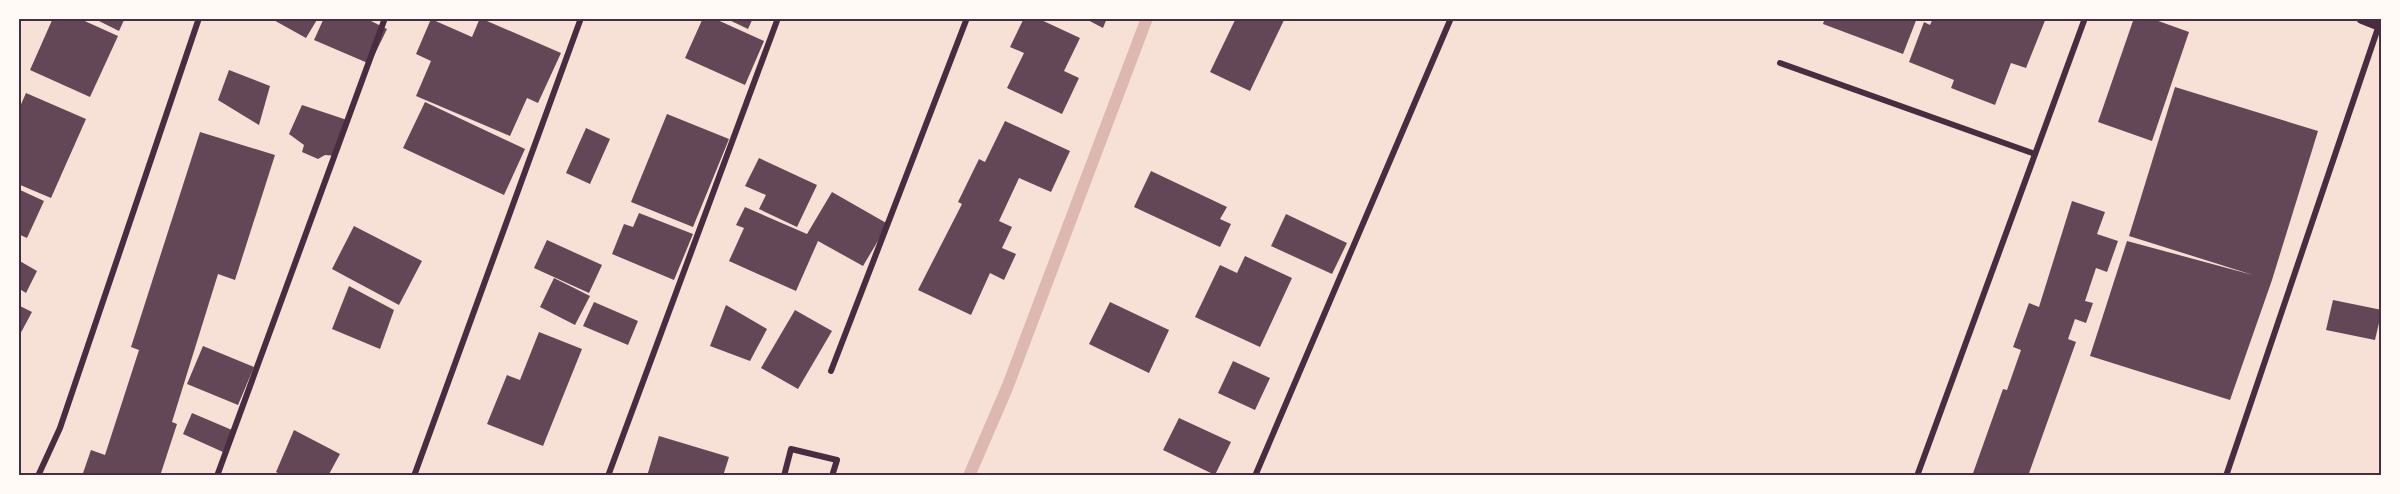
<svg xmlns="http://www.w3.org/2000/svg" width="2400" height="494" viewBox="0 0 2400 494" font-family="'Sofia Sans Condensed',sans-serif">
	<style>
		.lines { fill: none; stroke-linecap: round; stroke-linejoin: round }
		.stream { stroke: #dcb8b0; stroke-width: 12 }
		.building { fill: #644757 }
		.minor { stroke: #4a2c40; stroke-width: 6 }
		.secondary { stroke: #4a2c40; stroke-width: 12 }
		.neatline { fill: none; stroke: #4a2c40; stroke-width: 2 }
	</style>
	<rect width="100%" height="100%" fill="#f7e1d7"/>
	<g class="lines">
		<path class="stream" d="M969,476L1007,388L1147,18"/>
	</g>
	<g class="building">
		<path d="M53,18H78L118,36L90,97L30,70Z"/>
		<path d="M93,18H125L119,31Z"/>
		<path d="M270,18H318L306,38Z"/>
		<path d="M324,18H365L387,29L370,64L314,40Z"/>
		<path d="M480,18L561,53L538,103L527,98L510,136L416,96L431,61L416,54L431,19L472,37Z"/>
		<path d="M703,18H713L764,41L745,85L685,58Z"/>
		<path d="M725,18H753L748,29Z"/>
		<path d="M1024,18H1037L1080,38L1064,71L1079,78L1062,114L1007,88L1024,53L1010,47Z"/>
		<path d="M1084,18H1107L1103,28Z"/>
		<path d="M1236,18H1285L1250,91L1210,72Z"/>
		<path d="M1825,18H1917L1903,54L1823,24Z"/>
		<path d="M1933,18H2046L2026,68L2011,63L1995,105L1951,88L1954,80L1909,62L1924,22L1930,25Z"/>
		<path d="M2134,18H2150L2189,32L2152,141L2098,122Z"/>
		<path d="M229,70L270,86L259,125L218,100Z"/>
		<path d="M2175,87L2318,131L2272,280L2230,400L2090,356L2127,241L2253,275L2129,236Z"/>
		<path d="M26,93L86,119L51,198L18,184V111Z"/>
		<path d="M425,102L525,149L504,195L403,148Z"/>
		<path d="M302,105L350,121L336,156L325,155L318,159L302,152L304,145L289,134Z"/>
		<path d="M667,114L729,139L693,227L631,202Z"/>
		<path d="M1005,121L1070,151L1051,192L1019,178L999,221L1012,227L1002,248L1016,254L1004,280L990,273L971,315L918,290L962,204L958,202L979,159L985,162Z"/>
		<path d="M586,128L610,139L590,184L566,173Z"/>
		<path d="M200,132L275,155L235,280L218,274L172,422L177,424L160,476H82L91,450L105,455L139,350L131,347Z"/>
		<path d="M759,158L817,185L797,227L759,209L766,195L745,186Z"/>
		<path d="M1151,171L1227,207L1220,219L1231,224L1220,247L1134,207Z"/>
		<path d="M18,189L44,201L27,238L18,234Z"/>
		<path d="M832,192L888,224L863,266L818,241L796,291L729,261L744,228L736,225L745,207L807,234Z"/>
		<path d="M2072,201L2105,212L2097,234L2118,241L2107,272L2096,268L2085,301L2093,303L2086,323L2075,319L2068,339L2076,342L2028,476H1972L2003,389L2007,390L2021,350L2013,347L2029,303L2039,307Z"/>
		<path d="M639,213L693,234L674,280L612,254L624,224L633,227Z"/>
		<path d="M1286,214L1347,243L1332,274L1271,246Z"/>
		<path d="M354,226L422,261L399,305L332,269Z"/>
		<path d="M547,240L602,265L589,293L534,268Z"/>
		<path d="M1245,256L1292,278L1260,347L1195,317L1220,265L1237,273Z"/>
		<path d="M18,260L37,271L26,293L18,288Z"/>
		<path d="M554,278L590,296L575,325L540,307Z"/>
		<path d="M349,286L394,310L380,349L332,329Z"/>
		<path d="M2333,300L2382,310L2375,340L2326,330Z"/>
		<path d="M594,302L638,321L628,345L583,326Z"/>
		<path d="M1110,302L1169,330L1149,373L1089,344Z"/>
		<path d="M18,305L32,312L18,338Z"/>
		<path d="M726,305L767,329L750,361L710,346Z"/>
		<path d="M795,310L832,331L798,389L761,368Z"/>
		<path d="M539,332L582,349L543,446L487,424L507,375L520,380Z"/>
		<path d="M203,346L254,367L238,405L187,384Z"/>
		<path d="M1233,361L1270,378L1255,410L1218,393Z"/>
		<path d="M192,413L232,430L223,452L183,434Z"/>
		<path d="M1179,418L1231,442L1215,475L1163,450Z"/>
		<path d="M294,430L340,454L328,476H284L276,472Z"/>
		<path d="M659,436L729,457L723,476H647Z"/>
	</g>
	<g class="lines">
		<g class="minor">
			<path d="M1780,63L2035,154"/>
			<path d="M831,371L967,18"/>
			<path d="M38,476L60,428L199,18"/>
			<path d="M217,476L385,18"/>
			<path d="M414,476L581,18"/>
			<path d="M608,476L778,18"/>
			<path d="M784,476L791,449L837,460L832,476"/>
			<path d="M1255,476L1451,18"/>
			<path d="M1917,476L2085,18"/>
			<path d="M2226,476L2379,25"/>
		</g>
		<path class="secondary" d="M2362,18L2382,26"/>
	</g>
	<rect width="2400" height="494" fill="none" stroke="#fffaf5" stroke-width="39"/>
	<rect x="20" y="20" width="2360" height="454" class="neatline"/>
</svg>
